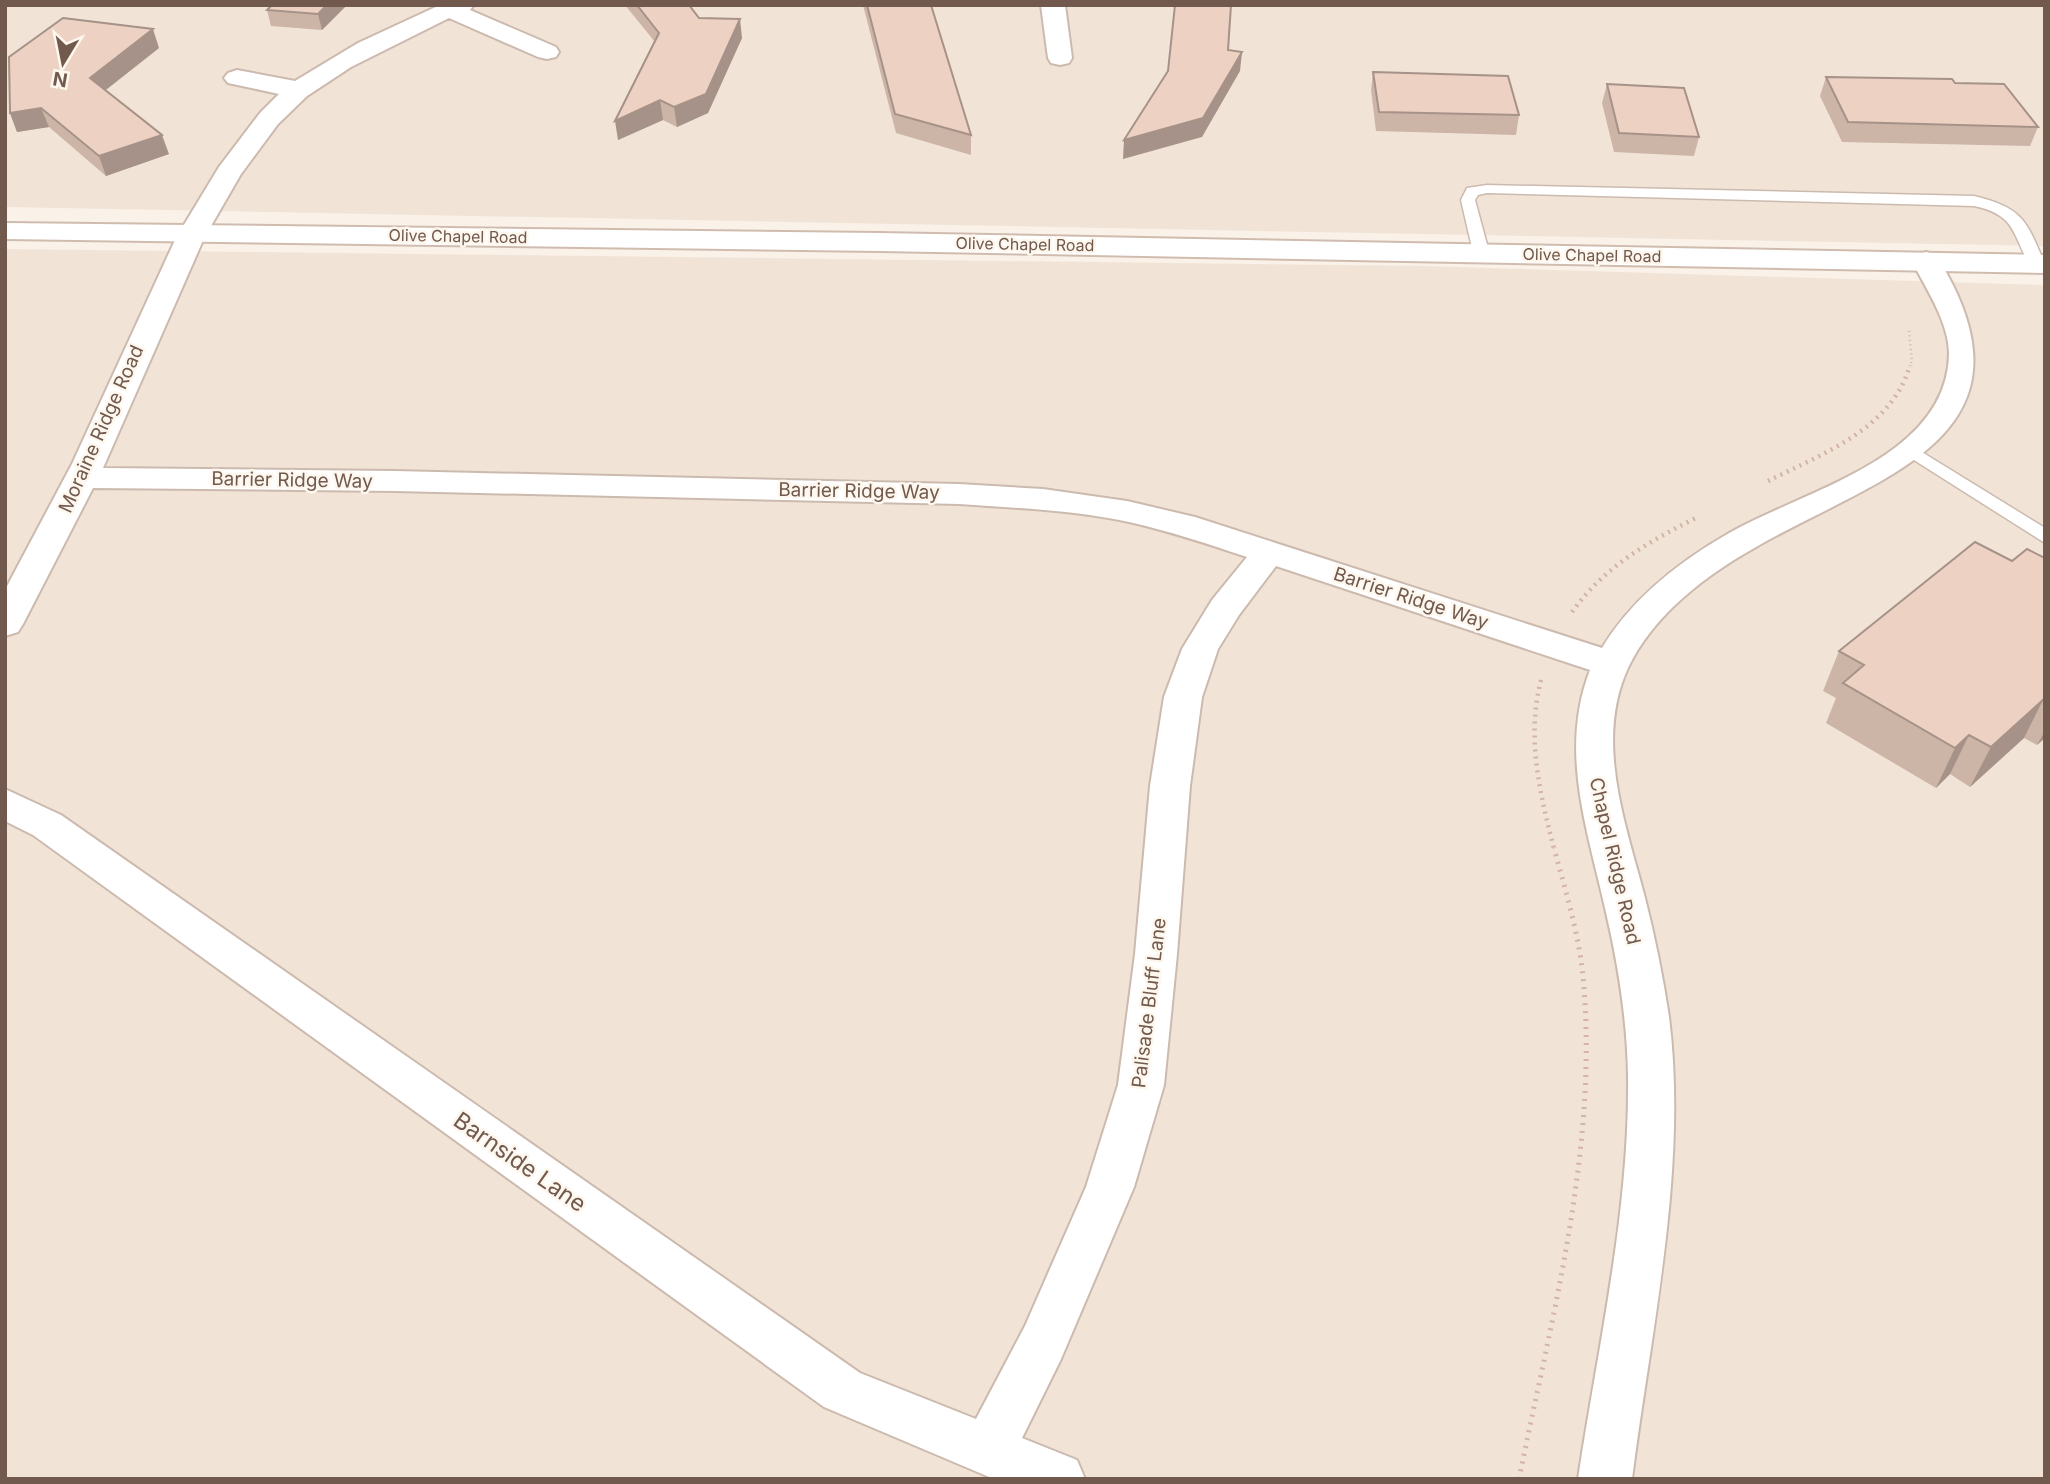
<svg xmlns="http://www.w3.org/2000/svg" width="2050" height="1484" viewBox="0 0 2050 1484" font-family="Inter,sans-serif">
	<style>
		.residential { fill: #f1e4d7 }
		.lines { fill: none; stroke-linecap: round; stroke-linejoin: round }
		.lane-casing { stroke: #ccbaae; stroke-width: 3 }
		.street-casing { stroke: #ccbaae; stroke-width: 4 }
		.secondary-casing { stroke: #d0bcaf; stroke-width: 4 }
		.path-far2 { stroke: #d2b4a5; stroke-width: 2.5; stroke-dasharray: 1 3.5; stroke-linecap: butt }
		.path-far1 { stroke: #d2b4a5; stroke-width: 4.5; stroke-dasharray: 2 5; stroke-linecap: butt }
		.path { stroke: #d2b4a5; stroke-width: 5; stroke-dasharray: 2 6; stroke-linecap: butt }
		.lane { fill: #fff; fill-rule: evenodd }
		.street { fill: #fff; fill-rule: evenodd }
		.secondary { fill: #fff; fill-rule: evenodd }
		.wall { fill: #ccb4a7 }
		.shaded-wall { fill: #a69288 }
		.building { fill: #edd1c2; stroke: #a69288; stroke-width: 2 }
		.labels { text-anchor: middle; dominant-baseline: central; stroke-width: 5; stroke-linejoin: round; paint-order: stroke }
		.far-street-label { font-size: 16px; fill: #72594e; stroke: #fdf7ee }
		.street-label { font-size: 19px; fill: #72594e; stroke: #fdf7ee }
		.near-street-label { font-size: 23px; fill: #72594e; stroke: #fdf7ee }
	</style>
	<rect width="100%" height="100%" fill="#faf2e8"/>
	<g class="residential">
		<path d="M5,5H2045V246L5,207Z"/>
		<path d="M5,249L1425,266L2045,285V1479H5Z"/>
	</g>
	<g class="lines">
		<g class="lane-casing">
			<g id="lane">
				<path d="M1487,185L1974,196C2023,208 2026,220 2045,264L2037,269L2031,267C2012,235 2017,215 1974,206L1487,193L1478,195L1475,200L1489,252L1481,257L1473,252L1461,200L1467,188Z"/>
				<path d="M1912,446L2045,528V543L1906,455L1903,451L1906,447Z"/>
			</g>
		</g>
		<g class="street-casing">
			<g id="street">
				<path d="M440,5H474L470,10L556,47L559,52L556,57L547,59L538,57L449,18L351,67L307,96L278,124L241,174L204,238L103,468L395,471L959,484L1043,489L1127,501L1195,517L1602,648C1633,597 1680,561 1731,532C1805,490 1947,458 1949,354C1949,322 1926,289 1912,261L1916,255L1926,252L1936,255C2050,437 1879,476 1756,547C1706,575 1653,615 1628,668C1594,741 1626,825 1645,898C1655,937 1663,977 1669,1017C1688,1168 1651,1329 1632,1479H1578C1598,1346 1630,1210 1628,1075C1627,1019 1618,963 1605,908C1587,828 1559,750 1590,670L1276,566L1239,615L1218,649L1202,697L1190,786L1177,954L1164,1085L1134,1187L1061,1359L1022,1438L1077,1460L1085,1479H994L824,1407L33,835L5,821V789L61,815L860,1373L976,1419L1025,1326L1086,1187L1118,1085L1135,954L1150,786L1164,697L1182,649L1212,600L1247,557C1208,544 1169,531 1129,522C1073,510 1016,508 959,504L395,491L93,488L23,624L18,632L5,636V590L72,464L176,238L219,167L260,113L279,94L228,83L224,78L228,73L237,70L295,81L358,43Z"/>
				<path d="M1041,5H1065L1072,58L1069,63L1060,65L1051,63L1048,58Z"/>
			</g>
		</g>
		<g class="secondary-casing">
			<path id="secondary" d="M5,223L879,233L2045,255V273L879,251L5,239Z"/>
		</g>
		<path class="path-far2" d="M1909,331L1912,360L1910,367"/>
		<g class="path-far1">
			<path d="M1768,481C1822,454 1892,429 1910,365"/>
			<path d="M1572,612C1604,567 1649,541 1698,517"/>
			<path d="M1541,680C1526,738 1540,793 1554,849"/>
		</g>
		<path class="path" d="M1519,1479C1552,1315 1599,1145 1583,977C1579,933 1565,890 1554,848"/>
		<use href="#lane" class="lane"/>
		<use href="#street" class="street"/>
		<use href="#secondary" class="secondary"/>
	</g>
	<g class="wall">
		<path d="M272,5H347L322,30L271,26L267,10Z"/>
		<path d="M625,5H689L699,18L742,38L708,113L677,127L663,120L618,140L655,42Z"/>
		<path d="M863,5H931L971,135V155L896,133Z"/>
		<path d="M159,48L105,90L169,154L106,176L49,127L17,132L10,113Z"/>
		<path d="M1373,72L1519,115L1516,135L1376,131L1371,90Z"/>
		<path d="M1826,77L1955,83L2038,127L2030,146L1842,142L1820,96Z"/>
		<path d="M1607,84L1699,137L1694,156L1614,152L1602,103Z"/>
		<path d="M2045,558V738L2037,745L2024,738L1970,787L1950,774L1936,788L1826,723L1836,698L1823,691L1839,651L2012,561Z"/>
	</g>
	<g class="shaded-wall">
		<path d="M327,5H347L322,30L318,14Z"/>
		<path d="M740,19L742,38L708,113L677,127L674,107Z"/>
		<path d="M153,29L159,48L97,97L90,78Z"/>
		<path d="M1242,52L1240,71L1202,137L1123,159L1124,140Z"/>
		<path d="M660,100L663,120L618,140L615,121Z"/>
		<path d="M41,108L49,127L17,132L10,113Z"/>
		<path d="M162,135L169,154L106,176L99,156Z"/>
		<path d="M2044,698L2024,738L1970,787L1991,747Z"/>
		<path d="M2045,731V738L2037,745Z"/>
		<path d="M1969,735L1950,774L1936,788L1955,748Z"/>
	</g>
	<g class="building">
		<path d="M272,5H327L318,14L267,10Z"/>
		<path d="M637,5H689L699,18L740,19L706,94L674,107L660,100L615,121L659,33Z"/>
		<path d="M867,5H931L971,135L895,114Z"/>
		<path d="M1175,5H1231L1228,50L1242,52L1203,118L1124,140L1168,71Z"/>
		<path d="M63,18L153,29L90,78L162,135L99,156L41,108L10,113L9,57Z"/>
		<path d="M1373,72L1508,76L1519,115L1379,112Z"/>
		<path d="M1826,77L1952,79L1955,83L2004,84L2038,127L1848,122Z"/>
		<path d="M1607,84L1684,88L1699,137L1619,133Z"/>
		<path d="M1975,542L2012,561L2027,549L2045,558V698L1991,747L1969,735L1955,748L1843,683L1864,665L1839,651Z"/>
	</g>
	<g class="labels">
		<g class="far-street-label">
			<text transform="translate(458 236) rotate(1)">Olive Chapel Road</text>
			<text transform="translate(1025 244) rotate(1)">Olive Chapel Road</text>
			<text transform="translate(1592 255) rotate(1)">Olive Chapel Road</text>
		</g>
		<g class="street-label">
			<text transform="translate(101 429) rotate(-66)">Moraine Ridge Road</text>
			<text transform="translate(292 480) rotate(1)">Barrier Ridge Way</text>
			<text transform="translate(859 491) rotate(1)">Barrier Ridge Way</text>
			<text transform="translate(1411 598) rotate(18)">Barrier Ridge Way</text>
			<text transform="translate(1615 861) rotate(77)">Chapel Ridge Road</text>
			<text transform="translate(1149 1003) rotate(-83)">Palisade Bluff Lane</text>
		</g>
		<g class="near-street-label">
			<text transform="translate(520 1162) rotate(35)">Barnside Lane</text>
		</g>
	</g>
	<rect width="2050" height="1484" fill="none" stroke="#72594e" stroke-width="14"/>
	<g transform="translate(63 63) rotate(190)" stroke="#fdf7ee" stroke-width="5" paint-order="stroke">
	<path d="M0-5L12 26L0 18L-12 26Z" fill="#72594e"/>
	<text y="-10" font-size="19" font-weight="bold" text-anchor="middle" fill="#72594e">N</text>
	</g>
</svg>
